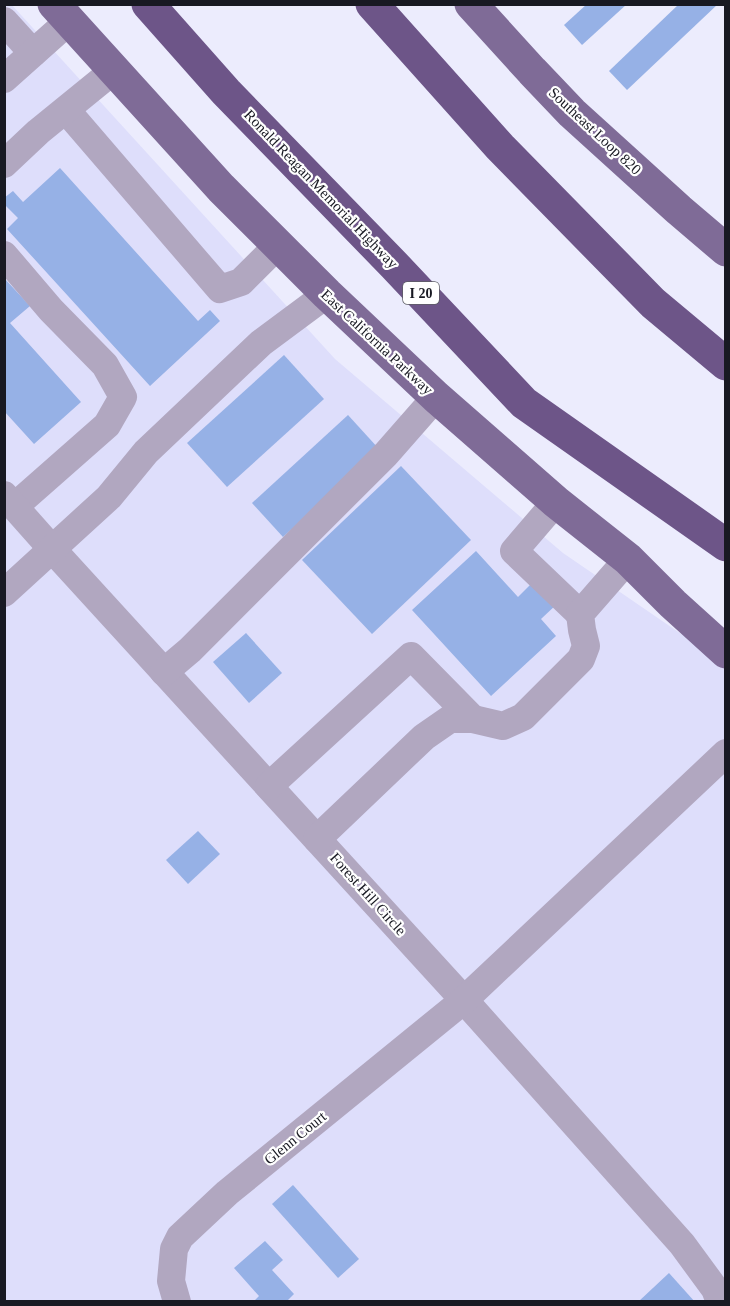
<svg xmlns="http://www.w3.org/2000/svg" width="730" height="1306" viewBox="0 0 730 1306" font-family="Georgia,serif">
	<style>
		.built { fill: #dedefb }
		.building { fill: #96b1e6 }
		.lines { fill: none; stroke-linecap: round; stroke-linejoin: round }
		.minor { stroke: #b1a7c0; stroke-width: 28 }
		.major { stroke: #7f6b97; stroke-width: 33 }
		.highway { stroke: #6d5588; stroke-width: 33 }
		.labels { text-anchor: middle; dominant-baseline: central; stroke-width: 4.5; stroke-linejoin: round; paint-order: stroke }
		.shield { fill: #fff; stroke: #5d5e64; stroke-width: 1.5 }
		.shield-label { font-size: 14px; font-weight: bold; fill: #181922 }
		.street-label { font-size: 15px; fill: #181922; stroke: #fff }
	</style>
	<rect width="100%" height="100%" fill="#ececfd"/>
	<path class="built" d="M11,4L335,359L563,553L725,664L726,1301L5,1302L4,5Z"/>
	<g class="building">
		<path d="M587,4H627L582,45L564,25Z"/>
		<path d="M679,4H718L627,90L609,71Z"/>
		<path d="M60,168L198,321L210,310L220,321L150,386L7,229L18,218L4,204V198L13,191L23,202Z"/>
		<path d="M4,278L30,306L10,323L81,402L34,444L4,411Z"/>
		<path d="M284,355L324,399L227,487L187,443Z"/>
		<path d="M348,415L379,449L283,537L252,503Z"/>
		<path d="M401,466L471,540L372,634L302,560Z"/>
		<path d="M476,551L518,597L536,579L558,603L541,619L556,636L491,696L412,610Z"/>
		<path d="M246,633L282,673L249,703L213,662Z"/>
		<path d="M198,831L220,854L188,884L166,860Z"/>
		<path d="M293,1185L359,1259L338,1278L272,1204Z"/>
		<path d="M265,1241L283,1260L272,1270L294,1294L286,1302H253L259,1296L234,1268Z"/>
		<path d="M669,1273L695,1302H638Z"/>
	</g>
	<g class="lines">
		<g class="minor">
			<path d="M4,21L33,53"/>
			<path d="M4,79L69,21"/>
			<path d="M66,110L220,289L241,282L277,246"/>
			<path d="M4,164L38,132L113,71"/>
			<path d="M4,255L51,310L105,365L123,397L107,425L15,506"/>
			<path d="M4,495L52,549L464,1000L682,1244L715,1289L720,1302"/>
			<path d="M556,502L514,551L580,614"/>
			<path d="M4,593L109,497L146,452L261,343L327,294"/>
			<path d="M164,672L190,650L386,454L436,397"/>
			<path d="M269,786L411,656L473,719"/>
			<path d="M317,839L424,737L450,719H473L503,726L523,717L581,659L586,646L582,630L580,614L628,559"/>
			<path d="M177,1302L171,1281L174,1249L180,1237L227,1193L464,1000L726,753"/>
		</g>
		<g class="major">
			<path d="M54,4L221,188L327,294L436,397L556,502L628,559L673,604L726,652"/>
			<path d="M471,4L532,71L572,113L679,210L726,250"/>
		</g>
		<g class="highway">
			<path d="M148,4L226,92L394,265L524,403L726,545"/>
			<path d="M372,4L500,147L653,303L726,364"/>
		</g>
	</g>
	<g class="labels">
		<rect class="shield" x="403" y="282" width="36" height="22" rx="4.5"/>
		<g class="shield-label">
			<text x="421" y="293">I 20</text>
		</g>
		<g class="street-label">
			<text transform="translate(595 131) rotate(43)">Southeast Loop 820</text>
			<text transform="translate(321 189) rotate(46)">Ronald Reagan Memorial Highway</text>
			<text transform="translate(377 342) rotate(43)">East California Parkway</text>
			<text transform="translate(368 894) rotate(48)">Forest Hill Circle</text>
			<text transform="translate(295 1138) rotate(-39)">Glenn Court</text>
		</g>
	</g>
	<rect width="730" height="1306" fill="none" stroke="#181922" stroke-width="12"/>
</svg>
